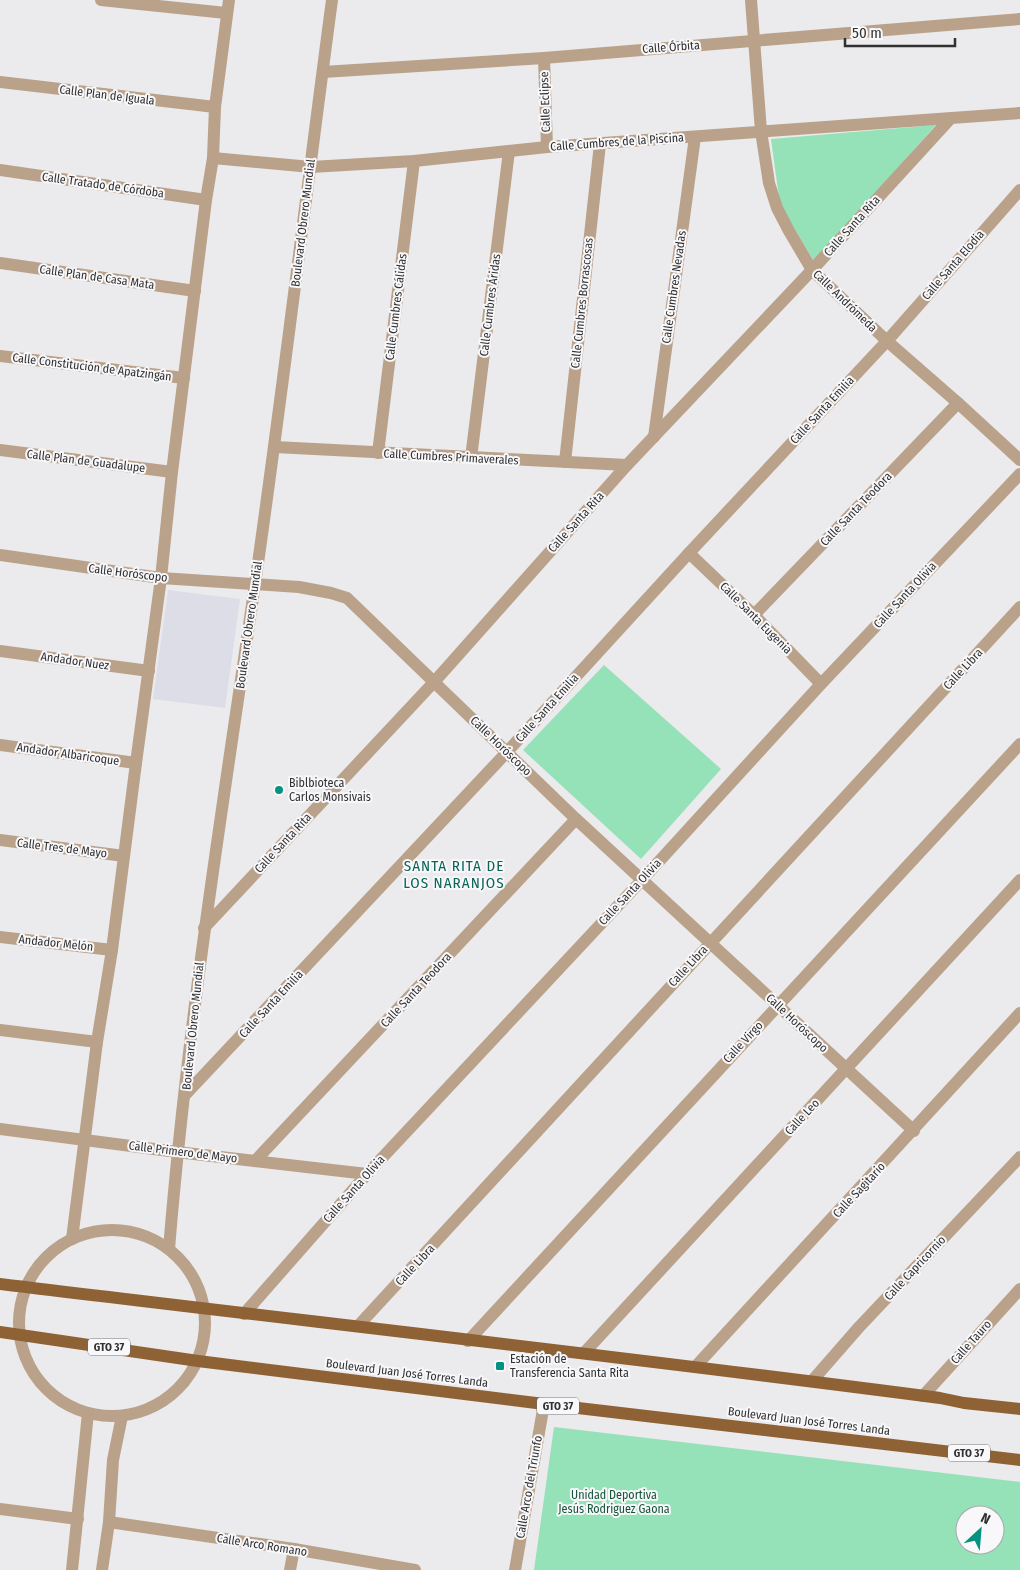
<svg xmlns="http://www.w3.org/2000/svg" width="1020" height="1570" viewBox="0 0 1020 1570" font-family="'Fira Sans Condensed',sans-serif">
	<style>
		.built { fill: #dddde7 }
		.green { fill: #95e2b9; fill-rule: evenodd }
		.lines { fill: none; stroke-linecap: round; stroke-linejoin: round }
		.minor { stroke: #baa189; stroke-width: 12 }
		.major { stroke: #8e6234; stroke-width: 12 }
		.poi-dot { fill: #039380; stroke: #f8f8fb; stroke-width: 2 }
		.labels { text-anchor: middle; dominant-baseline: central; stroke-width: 4; stroke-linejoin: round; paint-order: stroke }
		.shield { fill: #f8f8fb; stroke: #6d6d6e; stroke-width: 1 }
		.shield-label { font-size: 11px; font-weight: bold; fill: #313132 }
		.street-label { font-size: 12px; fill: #313132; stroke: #f8f8fb }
		.poi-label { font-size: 12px; fill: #313132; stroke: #f8f8fb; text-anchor: start }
		.park-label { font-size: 12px; fill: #165439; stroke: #f8f8fb }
		.quarter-label { font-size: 15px; letter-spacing: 1px; fill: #0a6557; stroke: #f8f8fb }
	</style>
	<rect width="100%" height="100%" fill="#ebeaed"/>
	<path class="built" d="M168,590L240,599L225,708L153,699Z"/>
	<g class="green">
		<path d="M936,125L814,261L780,205L771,139Z"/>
		<path d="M604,665L721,769L641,859L523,750Z"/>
		<path d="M554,1427L1020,1482V1570H534ZM965,1515H995V1545H965Z"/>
	</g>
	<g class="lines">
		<g class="minor">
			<path d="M101,0L226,13"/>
			<path d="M751,0L761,131L769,183L777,208L789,231L812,270L887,341L958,403L1020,460"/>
			<path d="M544,58L547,147"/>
			<path d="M323,72L544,58L1020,19"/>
			<path d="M0,82L215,107"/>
			<path d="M213,158L311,167L414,161L547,147L1020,113"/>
			<path d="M0,170L206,200"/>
			<path d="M0,263L195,291"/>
			<path d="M0,356L184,378"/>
			<path d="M654,437L695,137"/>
			<path d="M275,447L627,465"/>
			<path d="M0,450L172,472"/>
			<path d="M378,453L414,161"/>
			<path d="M471,458L509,151"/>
			<path d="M565,462L600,144"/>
			<path d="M689,553L754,615L821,684"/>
			<path d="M0,555L161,578L299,587L331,593L347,598L576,819L914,1131"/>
			<path d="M754,615L958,403"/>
			<path d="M0,651L149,671"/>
			<path d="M0,745L136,763"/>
			<path d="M0,840L124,856"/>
			<path d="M204,928L435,681L627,465L812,270L951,118"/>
			<path d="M0,937L112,950"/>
			<path d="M0,1030L97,1042"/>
			<path d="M185,1095L507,752L689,553L887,341L1020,190"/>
			<path d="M0,1129L177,1152L367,1174"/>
			<path d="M255,1161L576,819"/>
			<circle cx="112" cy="1323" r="93"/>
			<path d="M72,1239L97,1042L112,950L136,763L161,578L172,472L206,200L213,158L215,107L229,0"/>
			<path d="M169,1249C187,1026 223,805 255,584C283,390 306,194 332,0"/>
			<path d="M244,1314L367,1174L642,880L821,684L1020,474"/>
			<path d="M358,1326L1020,607"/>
			<path d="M468,1341L1020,744"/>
			<path d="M584,1353L1020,880"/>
			<path d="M696,1366L1020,1013"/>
			<path d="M812,1381L860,1326L1020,1157"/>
			<path d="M923,1396L1020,1289"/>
			<path d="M0,1509L78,1519"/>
			<path d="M109,1522L294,1549L415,1570"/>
			<path d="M72,1570L88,1413"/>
			<path d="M102,1570L109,1522L113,1460L122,1416"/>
			<path d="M290,1570L294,1549"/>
			<path d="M515,1570L544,1404"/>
		</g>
		<g class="major">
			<path d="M0,1284C313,1322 627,1357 940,1398L964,1403L1020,1409"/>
			<path d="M0,1332L198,1361L544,1404L1020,1460"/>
		</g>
	</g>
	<g class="poi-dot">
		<circle cx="279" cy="790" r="5"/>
		<rect x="495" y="1361" width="10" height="10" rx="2.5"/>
	</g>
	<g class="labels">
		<g class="shield">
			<rect x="88" y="1338.5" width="42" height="17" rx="4"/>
			<rect x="537" y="1397.5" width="42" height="17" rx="4"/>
			<rect x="948" y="1444.5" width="42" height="17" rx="4"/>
		</g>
		<g class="shield-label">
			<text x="109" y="1347">GTO 37</text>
			<text x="558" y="1406">GTO 37</text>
			<text x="969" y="1453">GTO 37</text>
		</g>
		<g class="street-label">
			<text transform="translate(671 47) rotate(-4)">Calle Órbita</text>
			<text transform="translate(107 95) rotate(7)">Calle Plan de Iguala</text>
			<text transform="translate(545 102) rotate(-92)">Calle Eclipse</text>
			<text transform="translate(617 142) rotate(-4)">Calle Cumbres de la Piscina</text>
			<text transform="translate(103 185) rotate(8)">Calle Tratado de Córdoba</text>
			<text transform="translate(303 223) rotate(-83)">Boulevard Obrero Mundial</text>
			<text transform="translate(852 226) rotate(-48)">Calle Santa Rita</text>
			<text transform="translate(953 265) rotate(-49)">Calle Santa Elodia</text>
			<text transform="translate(97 277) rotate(8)">Calle Plan de Casa Mata</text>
			<text transform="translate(674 287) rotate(-82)">Calle Cumbres Nevadas</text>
			<text transform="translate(845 301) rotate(44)">Calle Andrómeda</text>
			<text transform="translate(582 303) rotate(-84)">Calle Cumbres Borrascosas</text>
			<text transform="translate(490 305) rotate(-83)">Calle Cumbres Áridas</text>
			<text transform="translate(396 307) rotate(-83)">Calle Cumbres Cálidas</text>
			<text transform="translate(92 367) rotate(7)">Calle Constitución de Apatzingán</text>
			<text transform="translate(822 410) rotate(-47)">Calle Santa Emilia</text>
			<text transform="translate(451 457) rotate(3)">Calle Cumbres Primaverales</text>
			<text transform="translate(86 461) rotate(7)">Calle Plan de Guadalupe</text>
			<text transform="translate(856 509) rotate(-46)">Calle Santa Teodora</text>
			<text transform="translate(576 522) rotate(-48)">Calle Santa Rita</text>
			<text transform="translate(128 573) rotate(7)">Calle Horóscopo</text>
			<text transform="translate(905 595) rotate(-47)">Calle Santa Olivia</text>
			<text transform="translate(756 618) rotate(45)">Calle Santa Eugenia</text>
			<text transform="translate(249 625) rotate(-82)">Boulevard Obrero Mundial</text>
			<text transform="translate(75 661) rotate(8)">Andador Nuez</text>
			<text transform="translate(963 669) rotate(-47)">Calle Libra</text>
			<text transform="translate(547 708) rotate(-48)">Calle Santa Emilia</text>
			<text transform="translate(501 746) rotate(44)">Calle Horóscopo</text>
			<text transform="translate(68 754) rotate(8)">Andador Albaricoque</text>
			<text transform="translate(283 843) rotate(-47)">Calle Santa Rita</text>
			<text transform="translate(62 848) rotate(7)">Calle Tres de Mayo</text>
			<text transform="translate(630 892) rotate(-47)">Calle Santa Olivia</text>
			<text transform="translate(56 943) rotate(6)">Andador Melón</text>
			<text transform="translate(688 966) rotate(-47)">Calle Libra</text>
			<text transform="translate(416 990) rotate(-47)">Calle Santa Teodora</text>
			<text transform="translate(271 1004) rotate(-47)">Calle Santa Emilia</text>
			<text transform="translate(797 1023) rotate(43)">Calle Horóscopo</text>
			<text transform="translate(193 1026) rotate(-84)">Boulevard Obrero Mundial</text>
			<text transform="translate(743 1042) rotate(-47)">Calle Virgo</text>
			<text transform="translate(802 1117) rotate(-47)">Calle Leo</text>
			<text transform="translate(183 1152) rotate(7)">Calle Primero de Mayo</text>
			<text transform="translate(354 1189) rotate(-48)">Calle Santa Olivia</text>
			<text transform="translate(859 1190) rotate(-47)">Calle Sagitario</text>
			<text transform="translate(415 1265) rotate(-47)">Calle Libra</text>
			<text transform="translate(915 1268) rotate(-47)">Calle Capricornio</text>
			<text transform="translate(971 1342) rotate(-48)">Calle Tauro</text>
			<text transform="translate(407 1373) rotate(7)">Boulevard Juan José Torres Landa</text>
			<text transform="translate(809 1421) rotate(7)">Boulevard Juan José Torres Landa</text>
			<text transform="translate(529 1487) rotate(-80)">Calle Arco del Triunfo</text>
			<text transform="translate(262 1545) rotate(9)">Calle Arco Romano</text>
		</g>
		<g class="poi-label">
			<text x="289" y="783">Biblbioteca<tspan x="289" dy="14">Carlos Monsivais</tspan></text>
			<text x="510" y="1359">Estación de<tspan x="510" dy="14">Transferencia Santa Rita</tspan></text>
		</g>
		<g class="park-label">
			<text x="614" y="1495">Unidad Deportiva<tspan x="614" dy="14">Jesús Rodriguez Gaona</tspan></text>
		</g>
		<g class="quarter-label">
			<text x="454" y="866">SANTA RITA DE<tspan x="454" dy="17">LOS NARANJOS</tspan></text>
		</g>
	</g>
	<g transform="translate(980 1530) rotate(26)"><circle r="24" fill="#f8f8fb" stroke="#a8a8ab"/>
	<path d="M0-4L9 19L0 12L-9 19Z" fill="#039380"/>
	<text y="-8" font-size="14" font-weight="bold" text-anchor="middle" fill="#313132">N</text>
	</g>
	<path d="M845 38v8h110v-8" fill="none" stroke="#313132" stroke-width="2.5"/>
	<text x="852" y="38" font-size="15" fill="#313132" stroke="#f8f8fb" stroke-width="4" paint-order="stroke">50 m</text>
</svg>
